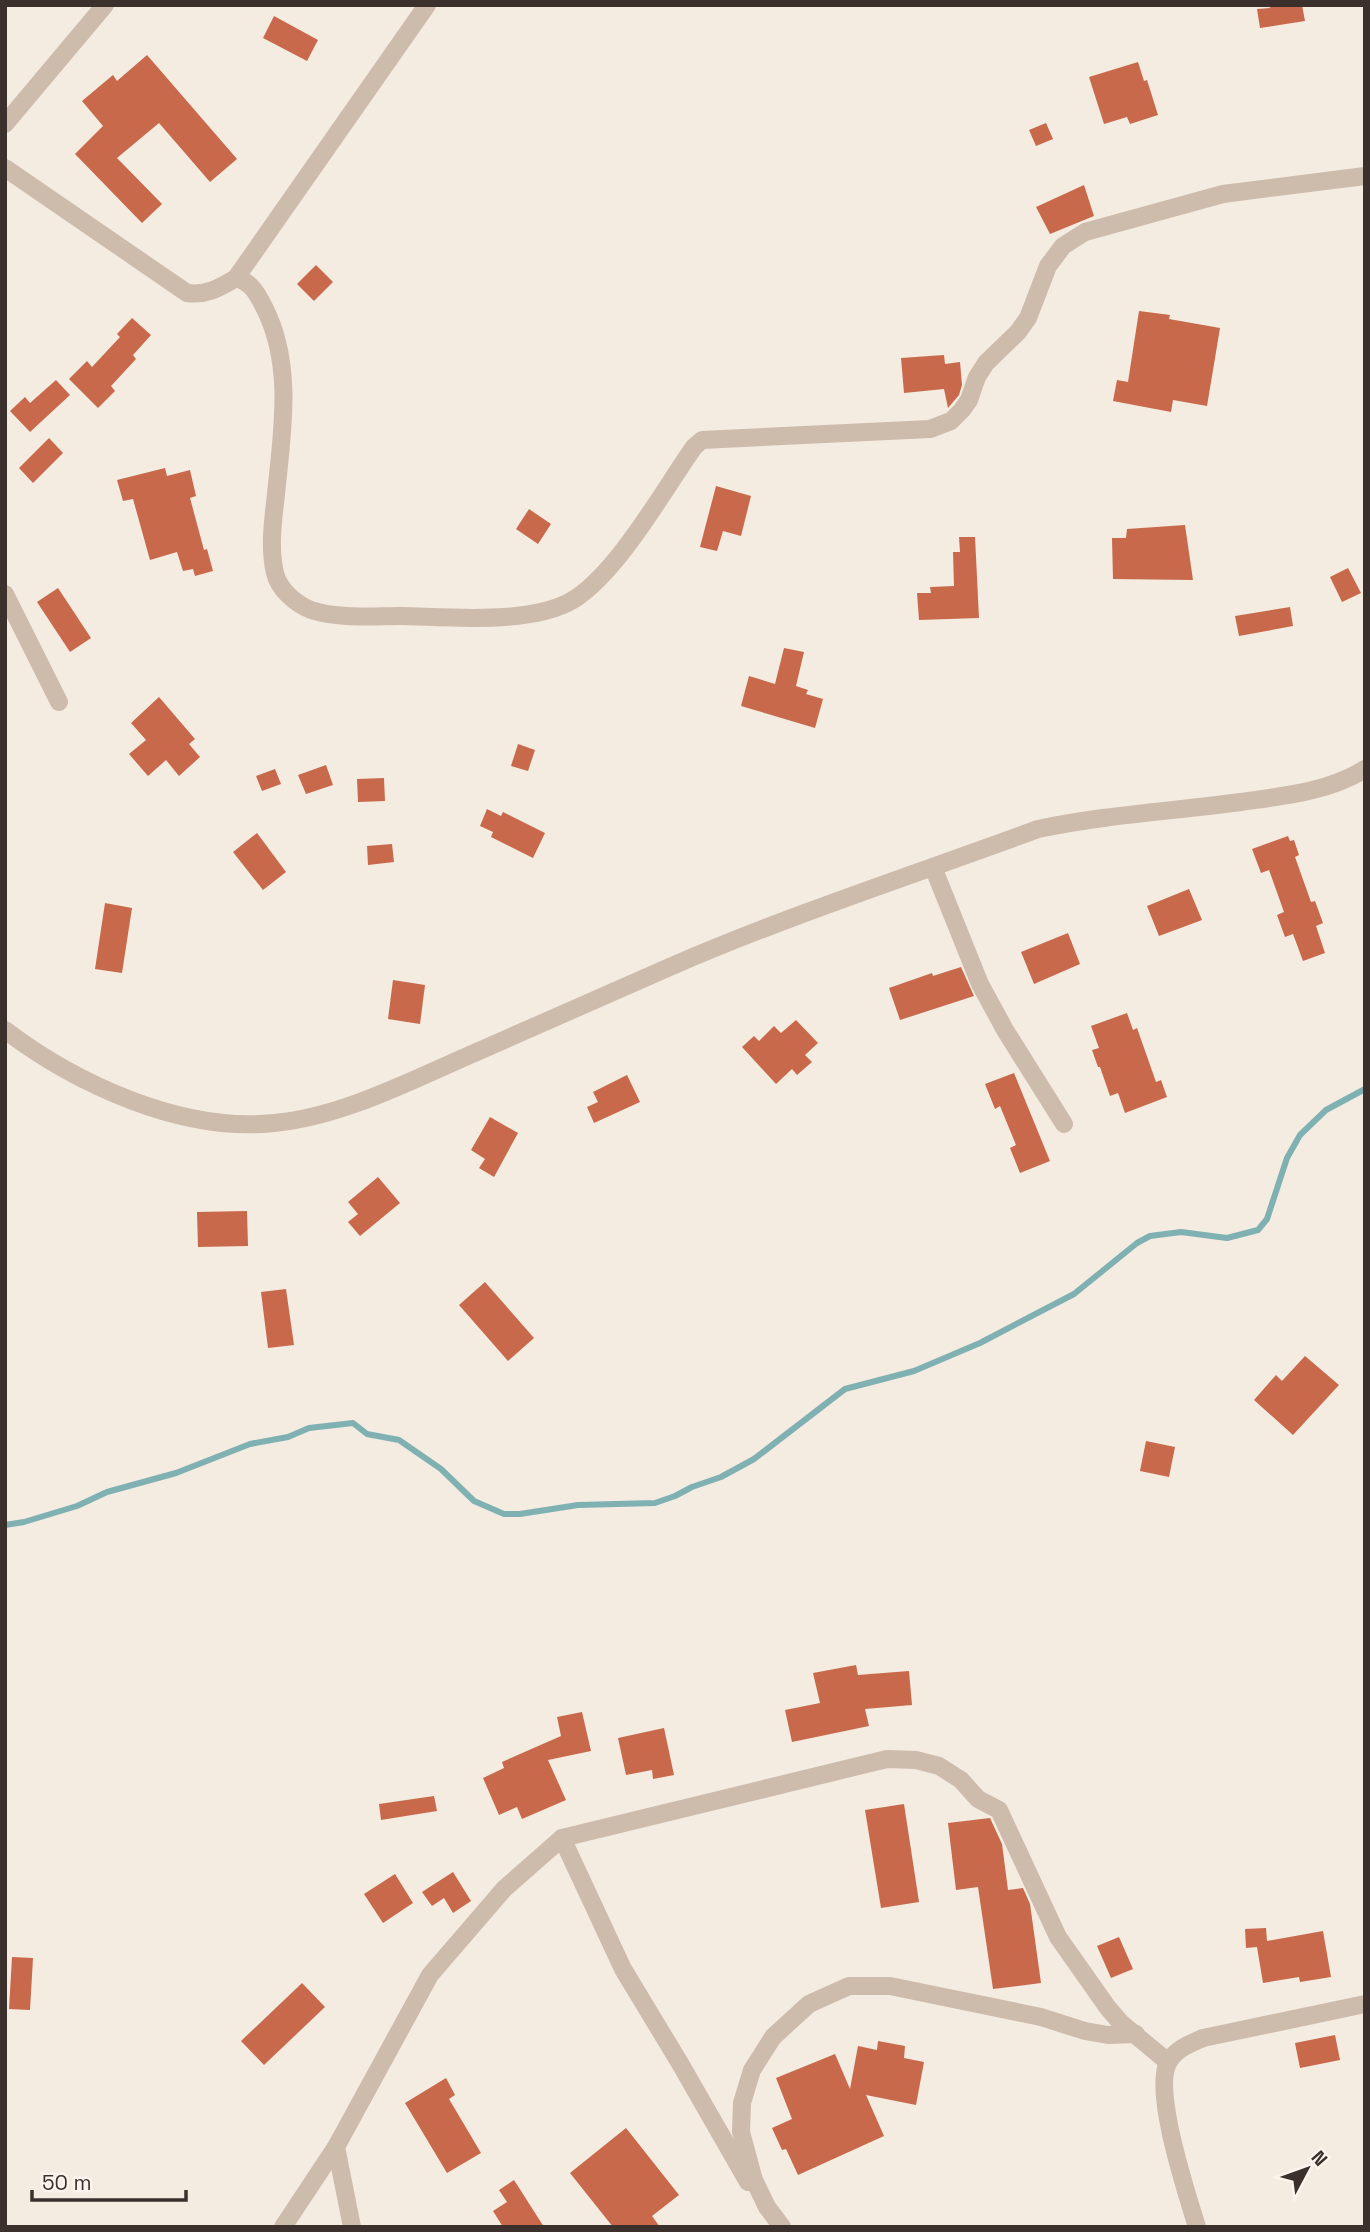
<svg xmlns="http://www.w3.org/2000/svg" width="1370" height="2232" viewBox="0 0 1370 2232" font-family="'Space Grotesk',sans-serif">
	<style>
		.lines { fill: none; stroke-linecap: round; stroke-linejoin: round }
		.stream { stroke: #7fb0b2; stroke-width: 6 }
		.building { fill: #c8694b }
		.minor { stroke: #cdbbac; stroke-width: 18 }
	</style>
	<rect width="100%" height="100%" fill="#f4ebe1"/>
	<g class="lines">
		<path class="stream" d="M5,1525L24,1522L77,1506L107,1492L176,1473L250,1444L288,1437L309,1428L353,1423L367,1434L399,1440L441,1469L474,1501L504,1514H520L578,1505L655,1503L675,1496L692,1487L721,1477L754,1459L845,1389L914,1371L980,1343L1074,1294L1137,1243L1150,1236L1181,1232L1227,1238L1258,1230L1267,1219L1287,1158L1300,1135L1326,1110L1365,1089"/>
	</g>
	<g class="building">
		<path d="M1269,5H1302L1305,21L1260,28L1257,9L1270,8Z"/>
		<path d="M274,16L318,40L307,61L263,38Z"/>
		<path d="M147,55L237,159L210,182L159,123L117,158L162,204L142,223L75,154L103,126L82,101L113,75L117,81Z"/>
		<path d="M1138,62L1144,81L1147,80L1158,115L1130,124L1127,117L1104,124L1089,77Z"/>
		<path d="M1046,123L1053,139L1036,146L1029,130Z"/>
		<path d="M1084,185L1094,216L1050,234L1036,207Z"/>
		<path d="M316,265L333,282L314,301L297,284Z"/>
		<path d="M1139,311L1170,315L1169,319L1220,328L1207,406L1173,400L1171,412L1113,401L1117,380L1128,382Z"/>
		<path d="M132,318L151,335L133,355L136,359L111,386L115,391L98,408L69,379L87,361L92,367L120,337L117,334Z"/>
		<path d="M944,355L945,364L960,362L962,385L959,395L948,408L944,389L904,393L901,358Z"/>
		<path d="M56,380L70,395L30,432L10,411L25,397L30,403Z"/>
		<path d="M49,438L63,453L33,483L19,468Z"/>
		<path d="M165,468L167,476L190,470L196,496L190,498L204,550L207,549L213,571L195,576L193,569L183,571L177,552L150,560L133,499L123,501L117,480Z"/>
		<path d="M716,486L751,496L741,536L723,531L717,551L700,547Z"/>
		<path d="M529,509L551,524L538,544L516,529Z"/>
		<path d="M1185,525L1193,580L1113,579L1112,538H1126L1127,529Z"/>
		<path d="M959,537H975L979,618L919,620L917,593H931L930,587L954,586L953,552H960Z"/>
		<path d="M1348,568L1361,593L1342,602L1330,577Z"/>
		<path d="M58,588L91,638L70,652L37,602Z"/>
		<path d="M1290,607L1293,626L1239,636L1235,616Z"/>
		<path d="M784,648L804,652L796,686L808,690L806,694L823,699L815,728L741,706L749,676L775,684Z"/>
		<path d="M159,697L195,739L189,744L200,757L179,776L166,760L148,776L129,754L146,740L131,723Z"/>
		<path d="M518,744L535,750L528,771L511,766Z"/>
		<path d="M326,765L333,785L306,794L298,775Z"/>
		<path d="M275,769L281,784L262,791L256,776Z"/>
		<path d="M384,778L385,801L358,802L357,779Z"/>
		<path d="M487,809L501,816L503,812L545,833L533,858L491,837L493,832L480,826Z"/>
		<path d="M257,833L286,872L263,890L233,852Z"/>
		<path d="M1288,836L1290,841L1294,840L1299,855L1295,857L1311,902L1315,901L1323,923L1316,926L1325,953L1303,961L1293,934L1285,937L1277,915L1284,912L1269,870L1261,873L1252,849Z"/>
		<path d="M392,844L394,862L368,865L367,846Z"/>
		<path d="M1189,889L1202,920L1159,936L1147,906Z"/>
		<path d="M105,903L132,908L122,973L95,969Z"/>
		<path d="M1068,933L1080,964L1034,984L1021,952Z"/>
		<path d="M961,967L974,996L900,1020L889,988L932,973L933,976Z"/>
		<path d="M393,980L425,985L420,1024L388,1019Z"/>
		<path d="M1127,1013L1133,1030L1137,1028L1156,1082L1161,1080L1167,1097L1125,1113L1118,1093L1110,1096L1100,1067H1098L1092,1050L1099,1048L1091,1026Z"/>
		<path d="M796,1020L818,1043L805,1055L812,1062L797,1075L792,1069L776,1084L742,1047L754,1036L759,1041L774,1026L781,1033Z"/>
		<path d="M1014,1073L1050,1161L1020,1173L1010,1148L1016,1145L1000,1106L995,1109L985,1084Z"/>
		<path d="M627,1075L640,1102L594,1123L587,1107L598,1102L593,1092Z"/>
		<path d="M490,1117L518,1133L494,1177L479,1168L485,1159L471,1150Z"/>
		<path d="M378,1177L400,1203L360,1236L348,1222L358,1214L348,1202Z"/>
		<path d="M247,1211L248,1246L198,1247L197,1212Z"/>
		<path d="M485,1282L534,1338L508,1361L459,1305Z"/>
		<path d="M286,1289L294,1345L268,1348L261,1292Z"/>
		<path d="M1305,1356L1339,1385L1293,1435L1254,1400L1276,1375L1282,1381Z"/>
		<path d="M1146,1441L1175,1447L1169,1477L1140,1471Z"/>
		<path d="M856,1665L858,1675L909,1671L912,1705L865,1709L869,1726L792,1742L785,1710L820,1703L813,1673Z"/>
		<path d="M582,1712L591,1751L548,1760L566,1800L522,1819L517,1807L499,1815L483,1778L504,1768L502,1762L561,1736L557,1717Z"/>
		<path d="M664,1728L674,1775L653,1779L652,1770L626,1775L618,1738Z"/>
		<path d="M434,1796L437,1811L381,1820L379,1804Z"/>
		<path d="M904,1804L919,1902L881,1908L865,1810Z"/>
		<path d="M990,1818L1002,1844L1008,1890L1023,1888L1030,1904L1041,1983L993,1989L978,1887L956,1890L948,1823Z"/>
		<path d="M453,1872L471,1901L453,1913L444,1898L432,1906L422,1892Z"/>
		<path d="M395,1874L413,1903L383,1923L364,1894Z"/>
		<path d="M1266,1928L1267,1941L1323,1931L1331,1977L1300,1982L1299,1977L1263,1983L1257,1947L1246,1948L1245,1929Z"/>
		<path d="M1119,1937L1133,1969L1111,1978L1097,1946Z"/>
		<path d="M12,1957L33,1958L30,2010L9,2009Z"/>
		<path d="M302,1983L325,2007L264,2065L241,2041Z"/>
		<path d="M1335,2035L1340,2060L1300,2068L1295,2043Z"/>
		<path d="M878,2041L905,2046L904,2058L924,2062L916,2105L866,2095L884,2136L798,2175L786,2149L782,2150L772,2128L792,2119L776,2078L835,2054L850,2089L858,2046L877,2050Z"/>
		<path d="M446,2078L455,2095L449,2099L481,2153L447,2173L405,2103Z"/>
		<path d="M626,2128L679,2195L652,2216L660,2227H613L570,2173Z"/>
		<path d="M514,2180L544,2227H503L493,2211L507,2202L499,2190Z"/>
	</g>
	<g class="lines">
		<g class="minor">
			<path d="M5,124L105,5"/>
			<path d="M5,168L187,293C206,296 219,288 236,278L427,5"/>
			<path d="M236,278C251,282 257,293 264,307C294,365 282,433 276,494C273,521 269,547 275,573C279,590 296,604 311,610C339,619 372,616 401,616C450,617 531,625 573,600C618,572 663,491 694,447L702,440L930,429L951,421L962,410L969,400L977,377L986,363L1018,332L1028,318L1048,266L1063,246L1085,232L1223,194L1365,176"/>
			<path d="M5,594L59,702"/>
			<path d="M933,867L980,984L1005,1030L1064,1124"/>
			<path d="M5,1030C76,1084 182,1133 274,1123C339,1117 404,1084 463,1058C533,1027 603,997 672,966C792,914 916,874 1038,829C1104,815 1173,811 1241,802C1283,796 1328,792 1365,769"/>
			<path d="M562,1838L623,1969L681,2065L748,2182"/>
			<path d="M336,2147L352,2227"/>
			<path d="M283,2227L336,2147L430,1975L504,1889L562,1838L887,1759L916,1760L939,1766L961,1780L978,1799L999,1810L1058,1937L1108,2008L1121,2023L1168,2062"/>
			<path d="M782,2227L767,2207L754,2180L741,2132L742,2103L752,2070L773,2037L809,2004L849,1986H890L1041,2017L1085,2031L1108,2035L1136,2034"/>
			<path d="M1197,2227C1187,2194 1153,2092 1168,2063C1175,2049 1190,2044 1203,2038L1365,2004"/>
		</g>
	</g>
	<rect width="1370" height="2232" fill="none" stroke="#3b302b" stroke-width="14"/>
	<g transform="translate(1307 2169) rotate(49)" stroke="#fbf5ee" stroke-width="5" paint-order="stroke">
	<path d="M0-5L12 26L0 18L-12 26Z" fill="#3b302b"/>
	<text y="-10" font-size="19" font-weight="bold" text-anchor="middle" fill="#3b302b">N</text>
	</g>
	<path d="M32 2190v10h154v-10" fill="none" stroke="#3b302b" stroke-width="3.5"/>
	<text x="42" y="2190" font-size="21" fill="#3b302b" stroke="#fbf5ee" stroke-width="5" paint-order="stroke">50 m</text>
</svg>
